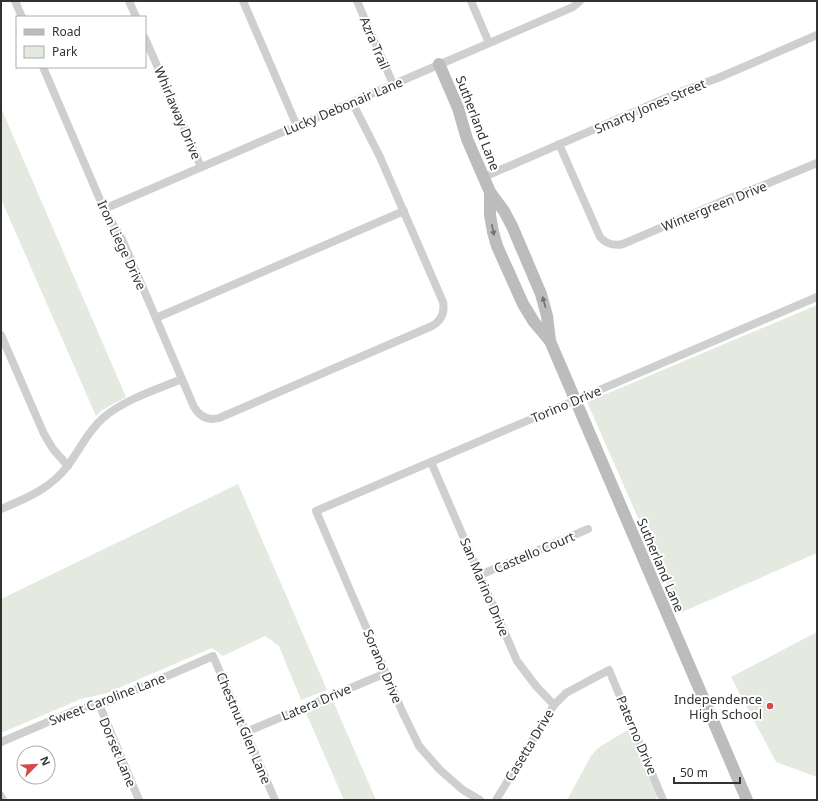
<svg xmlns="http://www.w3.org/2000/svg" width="818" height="801" viewBox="0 0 818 801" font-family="'Noto Sans',sans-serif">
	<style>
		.green { fill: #e4eadf }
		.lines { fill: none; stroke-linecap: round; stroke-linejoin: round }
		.street { stroke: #cfcfcf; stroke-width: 8 }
		.secondary { stroke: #bcbcbc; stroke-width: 12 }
		.oneway { fill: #707070 }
		.poi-dot { fill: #d64849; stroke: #fff; stroke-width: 1.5 }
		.labels { text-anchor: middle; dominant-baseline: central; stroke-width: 4; stroke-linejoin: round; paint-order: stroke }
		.street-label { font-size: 13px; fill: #323232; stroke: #fff }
		.poi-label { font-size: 13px; fill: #323232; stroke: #fff; text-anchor: end }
	</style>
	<rect width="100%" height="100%" fill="#fff"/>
	<g class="green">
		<path d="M1,108L126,397L102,410L96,416L1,199Z"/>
		<path d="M817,305V553L680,613L587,402Z"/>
		<path d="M238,484L327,690L301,700L279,646L265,636L223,656L212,648L107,693L81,699L1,733V599Z"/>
		<path d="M817,632V777L776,762L731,677Z"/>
		<path d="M333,701L376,800H344L306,713Z"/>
		<path d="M629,729L658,795L655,800H567L591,756L598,748Z"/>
	</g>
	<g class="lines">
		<g class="street">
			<path d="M15,1L22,17"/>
			<path d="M129,1L136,17"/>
			<path d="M243,1L297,126"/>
			<path d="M357,1L393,84"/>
			<path d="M471,1L489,43"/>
			<path d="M145,38L201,167"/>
			<path d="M43,67L104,209L122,239L194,407C200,417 208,421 219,418L432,326C441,321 445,313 443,302L380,157L352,102"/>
			<path d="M559,144L600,237C606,244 614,246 623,244L730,198L764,185L817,163"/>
			<path d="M484,177L680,92L718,78L817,35"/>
			<path d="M104,209L573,7L580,1"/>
			<path d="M156,318L404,211"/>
			<path d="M1,335L44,434L53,449L68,466"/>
			<path d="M431,462L517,661L536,686L554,705"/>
			<path d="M1,509C27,498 52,488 69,464C81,448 87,432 103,418C125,399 156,390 182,379"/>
			<path d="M480,575L588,529"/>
			<path d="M99,704L139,800"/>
			<path d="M246,732L386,673"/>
			<path d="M1,742L76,710L110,701L213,656L275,800"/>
			<path d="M1,796L3,800"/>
			<path d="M480,800L463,790L440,770L419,746L402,711L316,511L817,297"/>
			<path d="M496,800L554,705L566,693L609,670L663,800"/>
		</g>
		<g class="secondary">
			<path d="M439,64L458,108L467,139L490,192L504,211L512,226L541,294L547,316L550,341"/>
			<path d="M490,192V215L493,232L497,246L523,304L534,322L550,341L747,800"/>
		</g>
	</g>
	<defs><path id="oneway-solid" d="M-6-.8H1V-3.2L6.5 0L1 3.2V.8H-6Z"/></defs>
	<g class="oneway">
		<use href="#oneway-solid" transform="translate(493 230) rotate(78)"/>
		<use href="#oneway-solid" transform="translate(544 302) rotate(-106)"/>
	</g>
	<circle class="poi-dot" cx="770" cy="706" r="4"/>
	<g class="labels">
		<g class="street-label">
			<text transform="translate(375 43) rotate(67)">Azra Trail</text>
			<text transform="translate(343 106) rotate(-23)">Lucky Debonair Lane</text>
			<text transform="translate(650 106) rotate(-23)">Smarty Jones Street</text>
			<text transform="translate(178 113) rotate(67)">Whirlaway Drive</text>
			<text transform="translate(478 123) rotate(69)">Sutherland Lane</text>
			<text transform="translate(714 206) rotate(-22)">Wintergreen Drive</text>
			<text transform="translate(122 245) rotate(65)">Iron Liege Drive</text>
			<text transform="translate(566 404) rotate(-23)">Torino Drive</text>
			<text transform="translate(534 552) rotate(-23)">Castello Court</text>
			<text transform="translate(661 565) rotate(67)">Sutherland Lane</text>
			<text transform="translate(485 587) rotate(67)">San Marino Drive</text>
			<text transform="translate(383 666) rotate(67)">Sorano Drive</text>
			<text transform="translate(107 699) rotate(-21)">Sweet Caroline Lane</text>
			<text transform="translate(316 702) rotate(-23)">Latera Drive</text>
			<text transform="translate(244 728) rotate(67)">Chestnut Glen Lane</text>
			<text transform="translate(637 735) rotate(67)">Paterno Drive</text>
			<text transform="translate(529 745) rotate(-59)">Casetta Drive</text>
			<text transform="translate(118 752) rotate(67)">Dorset Lane</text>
		</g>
		<g class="poi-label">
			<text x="762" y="699">Independence<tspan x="762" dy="15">High School</tspan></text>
		</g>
	</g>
	<rect width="818" height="801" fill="none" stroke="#323232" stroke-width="4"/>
	<rect x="16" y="16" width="130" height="52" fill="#ffffff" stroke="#adadad"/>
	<rect x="24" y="29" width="20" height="6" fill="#bcbcbc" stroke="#adadad"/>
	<text x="52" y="36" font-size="12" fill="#323232">Road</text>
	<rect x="24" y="46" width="20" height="12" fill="#e4eadf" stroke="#adadad"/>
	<text x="52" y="56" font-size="12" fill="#323232">Park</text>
	<g transform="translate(36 765) rotate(66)"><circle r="19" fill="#ffffff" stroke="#adadad"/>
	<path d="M0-3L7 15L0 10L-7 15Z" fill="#d64849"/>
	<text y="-6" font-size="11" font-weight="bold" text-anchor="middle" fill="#323232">N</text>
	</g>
	<path d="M674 777v6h66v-6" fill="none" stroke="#323232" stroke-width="2"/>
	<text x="680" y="777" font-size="12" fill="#323232" stroke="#ffffff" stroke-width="3" paint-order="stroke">50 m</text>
</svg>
